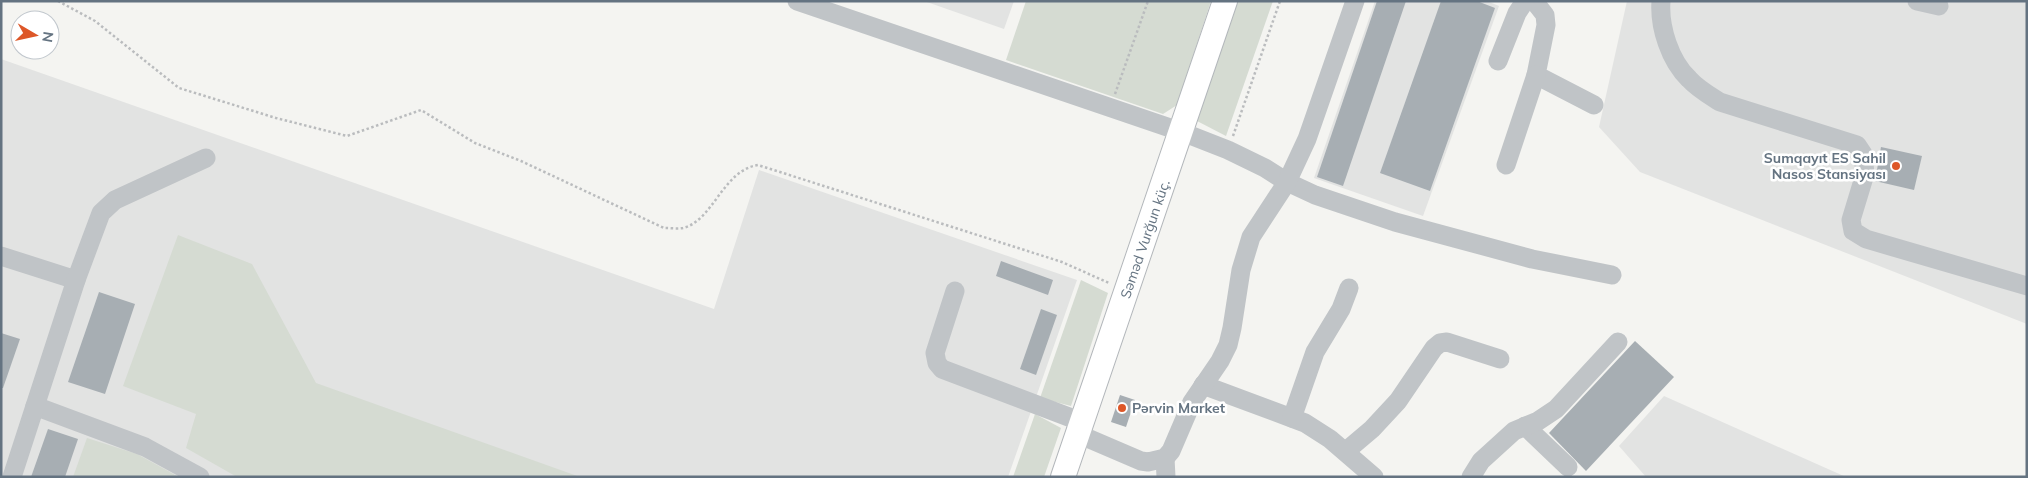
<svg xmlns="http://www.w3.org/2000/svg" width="2028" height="478" viewBox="0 0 2028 478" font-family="Mulish,sans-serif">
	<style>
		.built { fill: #e2e3e2 }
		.green { fill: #d5dbd2 }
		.building { fill: #a7aeb3 }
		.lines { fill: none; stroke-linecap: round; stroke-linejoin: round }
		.major-casing { stroke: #b3b7bb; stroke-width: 26 }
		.path { stroke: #babcbe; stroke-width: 2.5; stroke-dasharray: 2.5 2.5; stroke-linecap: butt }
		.minor { stroke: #c0c4c7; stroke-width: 19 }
		.major { stroke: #fff; stroke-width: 24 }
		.poi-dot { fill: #dd5728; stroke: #fff; stroke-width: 2 }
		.labels { text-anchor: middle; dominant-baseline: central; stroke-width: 5; stroke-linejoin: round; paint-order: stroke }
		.poi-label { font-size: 14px; font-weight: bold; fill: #647381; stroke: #fff; text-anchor: end }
		.street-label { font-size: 14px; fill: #647381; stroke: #fff }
	</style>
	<rect width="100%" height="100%" fill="#f4f4f1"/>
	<g class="built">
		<path d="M924,1H1014L1004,29Z"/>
		<path d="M1375,1H1487L1499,6L1423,216L1314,178Z"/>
		<path d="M1627,1H2027V324L1640,172L1599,127Z"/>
		<path d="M1,59L714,309L759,170L1077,280L1008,477H1Z"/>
		<path d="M1664,396L1846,477H1646L1619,446Z"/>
	</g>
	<g class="green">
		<path d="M1026,1H1211L1177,105L1163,114L1006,60Z"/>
		<path d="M1237,1H1273L1226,136L1197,121Z"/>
		<path d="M178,235L252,264L316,383L580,477H237L186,448L196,414L123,386Z"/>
		<path d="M1081,280L1108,293L1071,406L1040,398Z"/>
		<path d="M1035,414L1061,428L1044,477H1013Z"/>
		<path d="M87,438L137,454L179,477H73Z"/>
	</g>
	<g class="building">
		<path d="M1377,1H1406L1343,186L1317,177Z"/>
		<path d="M1441,1H1477L1495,8L1430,191L1380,173Z"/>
		<path d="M1881,147L1922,156L1914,190L1875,181Z"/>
		<path d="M1001,261L1053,280L1048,295L996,276Z"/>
		<path d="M99,292L135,304L105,394L68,382Z"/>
		<path d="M1041,309L1057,315L1036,375L1020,369Z"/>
		<path d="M1,333L20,339L3,388H1Z"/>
		<path d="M1635,341L1674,377L1586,471L1549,433Z"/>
		<path d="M1120,395L1135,400L1126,427L1111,422Z"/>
		<path d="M48,429L78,439L65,477H31Z"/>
	</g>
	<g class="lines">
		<g class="major-casing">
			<path id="major" d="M1063,477L1225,1"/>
		</g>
		<g class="path">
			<path d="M58,1L95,21L179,88L276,118L347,136L421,110L475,143L521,161L664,228C670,228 677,229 683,228C713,221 723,170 758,165L1062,262L1109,283"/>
			<path d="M1115,94L1148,1"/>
			<path d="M1233,136L1280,1"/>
		</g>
		<g class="minor">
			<path d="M797,1L1182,132L1228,150L1265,168L1287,182L1315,195L1395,222L1532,259L1612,275"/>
			<path d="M1534,1L1545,15L1546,25L1536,75L1594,105"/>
			<path d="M1661,1C1659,27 1670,61 1689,79C1698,89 1709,95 1720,102L1857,145L1863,154L1865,174L1851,220L1853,231L1866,239L2027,286"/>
			<path d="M1917,1L1939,6"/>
			<path d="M1498,61L1517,13L1525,1"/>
			<path d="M1506,165L1536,75"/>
			<path d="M1,256L76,280"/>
			<path d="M955,291L935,353L937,363L942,369L1082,422"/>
			<path d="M1203,385L1305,423L1330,439L1374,477"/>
			<path d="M35,406L145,447L200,477"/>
			<path d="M1292,418L1315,352L1341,309L1349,288"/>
			<path d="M1525,426L1568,467"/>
			<path d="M1078,434L1141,461L1148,462L1165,458L1171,451L1192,402L1220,361L1228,345L1232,328L1241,270L1251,237L1287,182L1307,139L1355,1"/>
			<path d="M1346,451L1372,429L1398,401L1434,348L1440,343L1447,342L1500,359"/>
			<path d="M1165,458L1166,477"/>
			<path d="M12,477L76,280L101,213L115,200L206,158"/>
			<path d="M1471,477L1481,461L1514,431L1538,421L1556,409L1618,342"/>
		</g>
		<use href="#major" class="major"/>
	</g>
	<g class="poi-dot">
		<circle cx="1896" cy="166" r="5"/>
		<circle cx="1122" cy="408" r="5"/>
	</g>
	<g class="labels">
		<g class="poi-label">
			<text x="1886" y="158">Sumqayıt ES Sahil<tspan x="1886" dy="16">Nasos Stansiyası</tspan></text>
			<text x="1132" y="408" text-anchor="start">Pərvin Market</text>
		</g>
		<g class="street-label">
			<text transform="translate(1145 239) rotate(-71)">Səməd Vurğun küç.</text>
		</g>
	</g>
	<rect width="2028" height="478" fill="none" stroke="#647381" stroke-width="5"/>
	<g transform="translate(35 35) rotate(99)"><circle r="24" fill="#ffffff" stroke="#c1c7cd"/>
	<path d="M0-4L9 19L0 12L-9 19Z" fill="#dd5728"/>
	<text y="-8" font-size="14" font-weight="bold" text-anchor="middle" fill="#647381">N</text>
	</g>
</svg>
